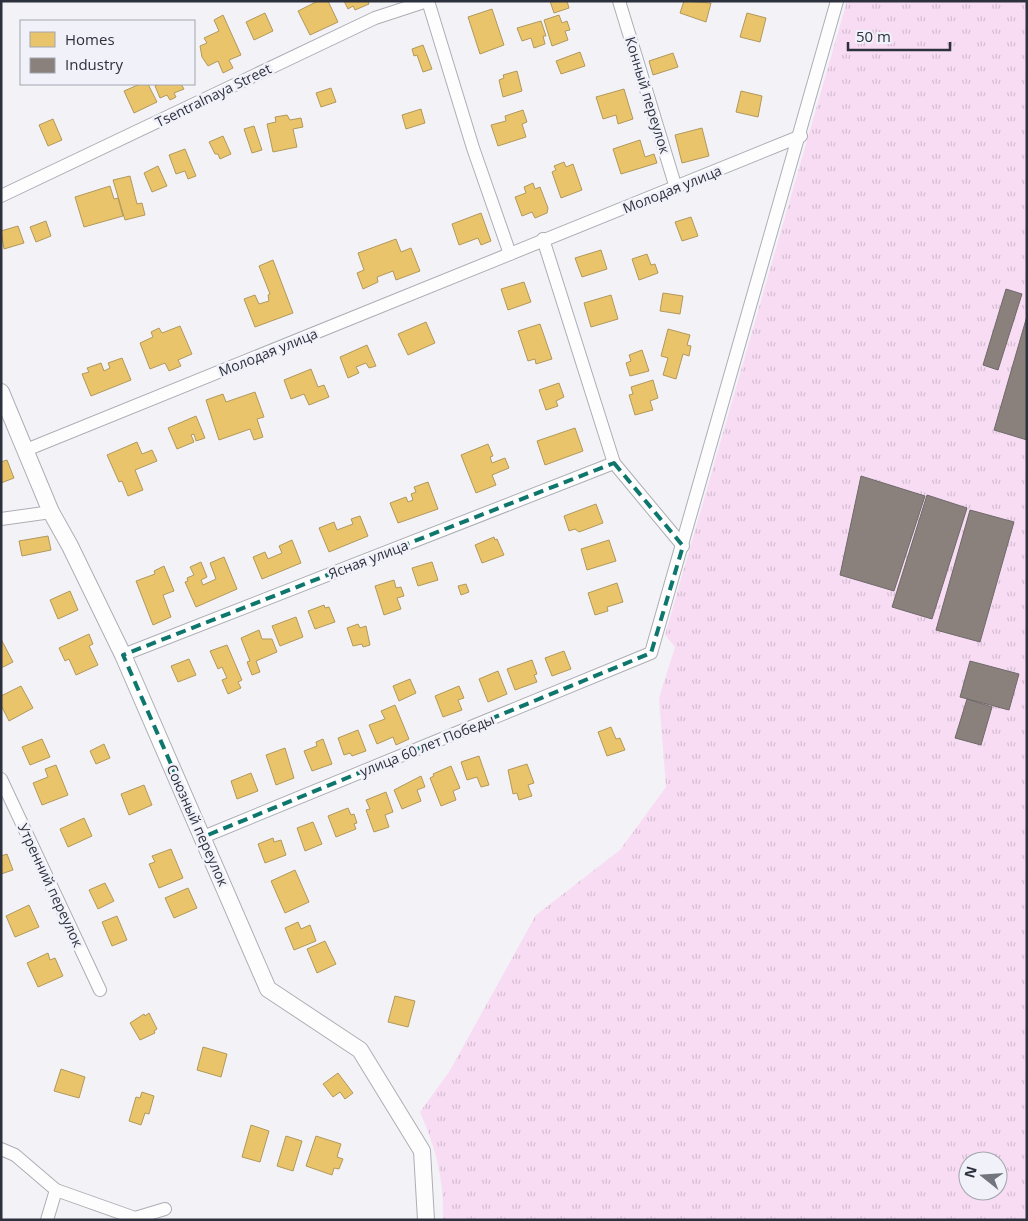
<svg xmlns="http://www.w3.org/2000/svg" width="1028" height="1221" viewBox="0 0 1028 1221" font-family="'Open Sans',sans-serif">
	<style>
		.grass { fill: url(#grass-tufts); fill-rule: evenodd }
		.homes { fill: #e9c46a; stroke: #b1985c }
		.industry { fill: #8a817c; stroke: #6e6969 }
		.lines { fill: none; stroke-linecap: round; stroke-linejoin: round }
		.minor-casing { stroke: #adaeb5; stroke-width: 14 }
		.tertiary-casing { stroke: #adaeb5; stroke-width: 18 }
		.minor { stroke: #fdfdfe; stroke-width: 12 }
		.tertiary { stroke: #fdfdfe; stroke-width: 16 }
		.marked { fill: none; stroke: #0f766e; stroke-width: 4; stroke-dasharray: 10 6; stroke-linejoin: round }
		.labels { text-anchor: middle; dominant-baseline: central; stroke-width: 5; stroke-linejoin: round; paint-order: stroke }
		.street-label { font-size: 14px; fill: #2d303d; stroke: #f1f2f9 }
	</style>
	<defs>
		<pattern id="grass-tufts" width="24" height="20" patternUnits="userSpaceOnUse" patternTransform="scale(1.25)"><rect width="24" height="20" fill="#f8dcf4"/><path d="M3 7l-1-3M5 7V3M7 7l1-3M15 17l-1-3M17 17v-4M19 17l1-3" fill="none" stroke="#d5bdd2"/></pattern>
	</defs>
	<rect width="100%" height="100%" fill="#f3f3f7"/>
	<path class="grass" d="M847,1H1027V1220H443C444,1179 436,1149 420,1112L449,1072L536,915L620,850L666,787L659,698L675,647L665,635ZM968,1161H998V1191H968Z"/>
	<g class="homes">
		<path d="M318,1H328L338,22L310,35L298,11Z"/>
		<path d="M344,1H368L369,4L355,10L353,6L348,9Z"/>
		<path d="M550,1H567L569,8L554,13Z"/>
		<path d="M684,1L711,3L706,22L680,13Z"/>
		<path d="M492,9L504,45L480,54L468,17Z"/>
		<path d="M265,13L273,31L254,40L246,22Z"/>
		<path d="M747,13L766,18L760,42L740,37Z"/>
		<path d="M223,15L241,55L229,60L233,68L223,73L218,61L208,66L202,57L200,46L207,43L204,38L219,31L214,20Z"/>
		<path d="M559,15L562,23L567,21L570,30L565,31L568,40L552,46L544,20Z"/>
		<path d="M541,21L546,36H543L545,44L534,48L531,38L522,41L517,28Z"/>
		<path d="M423,45L432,69L423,72L417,55L414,56L412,49Z"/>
		<path d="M580,52L585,66L561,74L556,61Z"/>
		<path d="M673,53L678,67L653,75L649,61Z"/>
		<path d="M517,71L522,91L503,97L499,80L504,78L503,75Z"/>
		<path d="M140,84H148L157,102L134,113L124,91Z"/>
		<path d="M159,84H181L184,89L174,93L176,97L170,100L167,95L160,98L155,86Z"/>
		<path d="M331,88L336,102L321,107L316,93Z"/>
		<path d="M624,89L633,119L618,124L616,115L603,119L596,97Z"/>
		<path d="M741,91L762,96L758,117L736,112Z"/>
		<path d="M421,109L425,123L406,129L402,115Z"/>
		<path d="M523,110L527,122L522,124L526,137L498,146L491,125L506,121L505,116Z"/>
		<path d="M287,115L290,120L301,118L303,127L293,129L297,147L273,152L267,124L276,122L275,117Z"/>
		<path d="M53,119L62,140L48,146L39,125Z"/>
		<path d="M254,126L262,150L252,153L244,129Z"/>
		<path d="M702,128L709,156L682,163L675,135Z"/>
		<path d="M223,136L231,154L220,159L218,154H215L209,142Z"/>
		<path d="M640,140L645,157L654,154L657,163L621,174L613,149Z"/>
		<path d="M185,149L196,176L188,179L185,171L176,174L169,155Z"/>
		<path d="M564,162L566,167L573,164L582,190L561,198L552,172L556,170L554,166Z"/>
		<path d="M158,166L167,186L152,192L144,173Z"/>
		<path d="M130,176L137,204L142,203L145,215L125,220L113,180Z"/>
		<path d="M533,183L535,189L540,187L548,208L547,213L535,218L532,212L522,216L515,197L526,193L524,187Z"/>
		<path d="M110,186L114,199L118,198L123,216L84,227L75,197Z"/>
		<path d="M481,213L491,241L481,245L478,238L459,245L452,224Z"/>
		<path d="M691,217L698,236L682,241L675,222Z"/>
		<path d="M46,221L51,236L36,242L30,227Z"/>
		<path d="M18,226L24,243L4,249L1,231Z"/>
		<path d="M396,239L401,252L411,248L420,271L396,280L393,271L377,277L378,282L363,289L357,273L364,270L358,253Z"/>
		<path d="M601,250L607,269L582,277L575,258Z"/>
		<path d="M647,254L651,265L655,264L658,273L639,280L632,259Z"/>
		<path d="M273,260L293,313L255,327L244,299L255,295L259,304L269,301L268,295L270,294L259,266Z"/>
		<path d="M524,282L531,302L508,310L501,289Z"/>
		<path d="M663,293L683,296L680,314L660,311Z"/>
		<path d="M611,295L618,319L591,327L584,303Z"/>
		<path d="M426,322L435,343L408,355L398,334Z"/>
		<path d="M540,324L552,359L536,364L535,359L528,361L518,331Z"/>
		<path d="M180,326L192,354L178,360L181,366L169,371L165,363L150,369L140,343L153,337L151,332L159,328L162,333Z"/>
		<path d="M668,329L690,335L687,345L691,346L689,356L683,354L676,379L663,375L668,358L661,356Z"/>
		<path d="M367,345L376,366L369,368L366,363L356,367L359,373L348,378L340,357Z"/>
		<path d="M642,350L649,371L630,376L626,363L631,361L629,355Z"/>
		<path d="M122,358L131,380L91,396L82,374L89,372L87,368L101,363L104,371L110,368L108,363Z"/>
		<path d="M311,369L318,387L324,385L329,397L309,405L304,394L291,399L284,380Z"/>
		<path d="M653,380L658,398L650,401L653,410L635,415L629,395L633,394L631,387Z"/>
		<path d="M559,383L564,397L556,401L558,406L546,410L539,390Z"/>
		<path d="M255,392L264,417L257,419L263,437L254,440L250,429L219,440L206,400L223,394L226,402Z"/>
		<path d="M196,416L205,438L196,441L194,434L191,435L194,442L177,449L168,428Z"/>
		<path d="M575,428L583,451L545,465L537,441Z"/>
		<path d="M137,442L142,454L152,450L157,461L135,470L143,490L128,496L122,481L119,482L107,455Z"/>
		<path d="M488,444L493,456L490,457L492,463L505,458L509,468L492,475L496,485L476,493L461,455Z"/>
		<path d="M7,460L14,478L1,483V462Z"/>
		<path d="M428,482L438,509L398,523L390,503L406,497L408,502L413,500L411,494L416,492L414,487Z"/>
		<path d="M596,504L603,523L579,532L575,529L569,531L564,516Z"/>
		<path d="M360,516L368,536L329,552L319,528L334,522L337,530L353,524L351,519Z"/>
		<path d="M48,536L51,550L22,556L19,541Z"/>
		<path d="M494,537L495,540L497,539L504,555L482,563L475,545Z"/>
		<path d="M292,540L301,563L262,579L253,557L265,552L268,559L282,553L279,546Z"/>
		<path d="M609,540L616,561L587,570L581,549Z"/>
		<path d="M224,557L237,589L196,607L185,582L188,581L187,578L194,575L190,567L201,562L207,577L201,580L203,585L216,579L210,563Z"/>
		<path d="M432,562L438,580L418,586L412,568Z"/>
		<path d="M164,566L174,591L163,595L171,617L153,625L136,581L155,574L154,571Z"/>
		<path d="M394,580L396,588L401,587L404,596L397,598L401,609L384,615L375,586Z"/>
		<path d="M617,583L623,602L607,607L608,611L595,615L588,593Z"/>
		<path d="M466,584L469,592L461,595L458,586Z"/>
		<path d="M70,591L78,610L58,619L50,600Z"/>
		<path d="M324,605L325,608L329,607L335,622L315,629L308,611Z"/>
		<path d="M296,617L303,637L280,646L272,626Z"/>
		<path d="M358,624L360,628L366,626L370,645L363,647L362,644L353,646L347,628Z"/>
		<path d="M259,630L262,639H272L277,652L256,661L260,672L252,675L247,662L250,661L241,638Z"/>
		<path d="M89,634L93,644L89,646L98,665L76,675L69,659L65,661L59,648Z"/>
		<path d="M1,639L13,662L1,668Z"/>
		<path d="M227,645L242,680L238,682L241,688L228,694L222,680L227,678L222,667L218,669L210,651Z"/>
		<path d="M564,651L571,669L552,676L545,658Z"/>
		<path d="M189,659L196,675L178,682L171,666Z"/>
		<path d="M532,660L537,674L534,675L537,682L515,690L507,669Z"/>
		<path d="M498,671L507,694L488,702L479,679Z"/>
		<path d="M410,679L416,693L399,701L393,686Z"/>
		<path d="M21,686L33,708L9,721L1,705V696Z"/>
		<path d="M459,686L464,698L458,700L462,710L443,717L435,696Z"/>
		<path d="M395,705L409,739L396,745L393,737L377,744L369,725L385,719L381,711Z"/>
		<path d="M611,727L616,739L620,738L625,750L607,756L598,732Z"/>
		<path d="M358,730L366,751L352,756L350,753L344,755L338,738Z"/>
		<path d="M42,739L50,757L30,765L22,747Z"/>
		<path d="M323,739L332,764L312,771L304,751L317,746L316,742Z"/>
		<path d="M104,744L110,758L96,764L90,751Z"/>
		<path d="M285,748L294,778L276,785L266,755Z"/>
		<path d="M479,756L489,785L481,787L477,777L467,780L461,762Z"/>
		<path d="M527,764L534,783L528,785L532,796L519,800L517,793L513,794L508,770Z"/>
		<path d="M56,765L68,795L42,805L33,783L48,777L45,769Z"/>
		<path d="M451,766L460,788L453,791L456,800L441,806L430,778L434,776L433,774Z"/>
		<path d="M251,773L258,791L237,799L231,781Z"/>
		<path d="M421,776L425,787L417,790L421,801L402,809L394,790Z"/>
		<path d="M144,785L152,805L129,815L121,794Z"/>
		<path d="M386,792L393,812L385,815L389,827L374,832L366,810L370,809L366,800Z"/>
		<path d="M348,808L351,815L354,814L357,823L354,824L356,829L336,837L328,816Z"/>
		<path d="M84,818L92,836L68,847L60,829Z"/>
		<path d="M313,822L322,844L305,851L297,828Z"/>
		<path d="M273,838L274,842L281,840L286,855L265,863L258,844Z"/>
		<path d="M171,849L183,878L159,888L149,864L155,862L152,856Z"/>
		<path d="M7,854L13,870L1,874V856Z"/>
		<path d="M295,870L309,902L285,913L271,881Z"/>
		<path d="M105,883L114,901L98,909L89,890Z"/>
		<path d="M188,888L197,908L174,918L165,898Z"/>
		<path d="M29,905L39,927L15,937L6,916Z"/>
		<path d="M117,916L127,940L112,946L102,922Z"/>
		<path d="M298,922L301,929L310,925L316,941L294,950L285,928Z"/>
		<path d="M325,941L336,964L317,973L307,949Z"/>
		<path d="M48,953L50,960L55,958L63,976L38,987L27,963Z"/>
		<path d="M395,996L415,1001L408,1027L388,1022Z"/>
		<path d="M149,1013L157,1029L154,1031L155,1033L140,1040L130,1023L144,1014L145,1016Z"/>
		<path d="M203,1047L227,1054L221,1077L197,1070Z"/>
		<path d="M61,1069L85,1077L79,1098L54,1091Z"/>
		<path d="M338,1073L353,1093L345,1099L340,1092L333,1097L323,1084Z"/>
		<path d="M142,1092L154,1096L149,1114L145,1113L141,1125L129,1121L136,1097L140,1098Z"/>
		<path d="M251,1125L269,1131L260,1162L242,1157Z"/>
		<path d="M286,1136L302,1141L293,1171L277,1166Z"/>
		<path d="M316,1136L341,1144L337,1157L343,1159L339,1169L334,1168L332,1175L306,1166Z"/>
	</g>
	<g class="industry">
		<path d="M1006,289L1022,294L998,370L983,365Z"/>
		<path d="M1027,316V440L994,430Z"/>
		<path d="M861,476L925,496L894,591L840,575Z"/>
		<path d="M927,495L967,508L932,619L892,607Z"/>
		<path d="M970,510L1014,522L980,642L936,630Z"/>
		<path d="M970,661L1019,674L1009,710L960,697Z"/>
		<path d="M967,699L992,707L981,745L955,738Z"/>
	</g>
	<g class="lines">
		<g class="minor-casing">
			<g id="minor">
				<path d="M428,1L473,148L510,254"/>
				<path d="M619,1L676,188"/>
				<path d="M1,196L375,18L427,1"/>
				<path d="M543,239L614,463L683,546"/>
				<path d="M26,450L801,136"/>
				<path d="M1,519L51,512"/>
				<path d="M123,655L614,463"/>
				<path d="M1,779L100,990"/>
				<path d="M203,837L651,653L837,1"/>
				<path d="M1,1149L15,1155L56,1190L135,1218L165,1209"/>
				<path d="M47,1220L56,1190"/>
			</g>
		</g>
		<g class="tertiary-casing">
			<path id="tertiary" d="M1,392L51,512L70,546L123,655L268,989L360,1050L422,1151L426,1220"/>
		</g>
		<use href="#minor" class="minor"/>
		<use href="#tertiary" class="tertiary"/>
	</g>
	<path class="marked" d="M614,463L683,546L651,653L203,837L123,655Z"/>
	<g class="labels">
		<g class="street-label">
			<text transform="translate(213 95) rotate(-26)">Tsentralnaya Street</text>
			<text transform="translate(648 95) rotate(73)">Конный переулок</text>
			<text transform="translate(672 189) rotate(-22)">Молодая улица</text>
			<text transform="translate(268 352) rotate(-22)">Молодая улица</text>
			<text transform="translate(368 559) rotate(-21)">Ясная улица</text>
			<text transform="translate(427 745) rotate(-22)">улица 60 лет Победы</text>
			<text transform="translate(198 825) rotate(66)">Союзный переулок</text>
			<text transform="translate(51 885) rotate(65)">Утренний переулок</text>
		</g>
	</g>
	<rect width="1028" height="1221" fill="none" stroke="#2d303d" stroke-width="5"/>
	<rect x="20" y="20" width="175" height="65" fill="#f1f2f9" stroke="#a3a4ae"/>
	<rect x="30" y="32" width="25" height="15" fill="#e9c46a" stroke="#a3a4ae"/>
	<text x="65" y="45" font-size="15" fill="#2d303d">Homes</text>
	<rect x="30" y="58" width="25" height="15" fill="#8a817c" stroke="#a3a4ae"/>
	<text x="65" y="70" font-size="15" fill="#2d303d">Industry</text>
	<g transform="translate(983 1176) rotate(287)"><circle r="24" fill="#f1f2f9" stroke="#a3a4ae"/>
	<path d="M0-4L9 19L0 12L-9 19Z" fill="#72747e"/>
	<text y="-8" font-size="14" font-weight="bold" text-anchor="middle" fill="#2d303d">N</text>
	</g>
	<path d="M848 42v8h102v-8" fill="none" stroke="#2d303d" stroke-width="2.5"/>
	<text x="856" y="42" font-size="15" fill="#2d303d" stroke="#f1f2f9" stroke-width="4" paint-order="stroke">50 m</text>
</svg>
